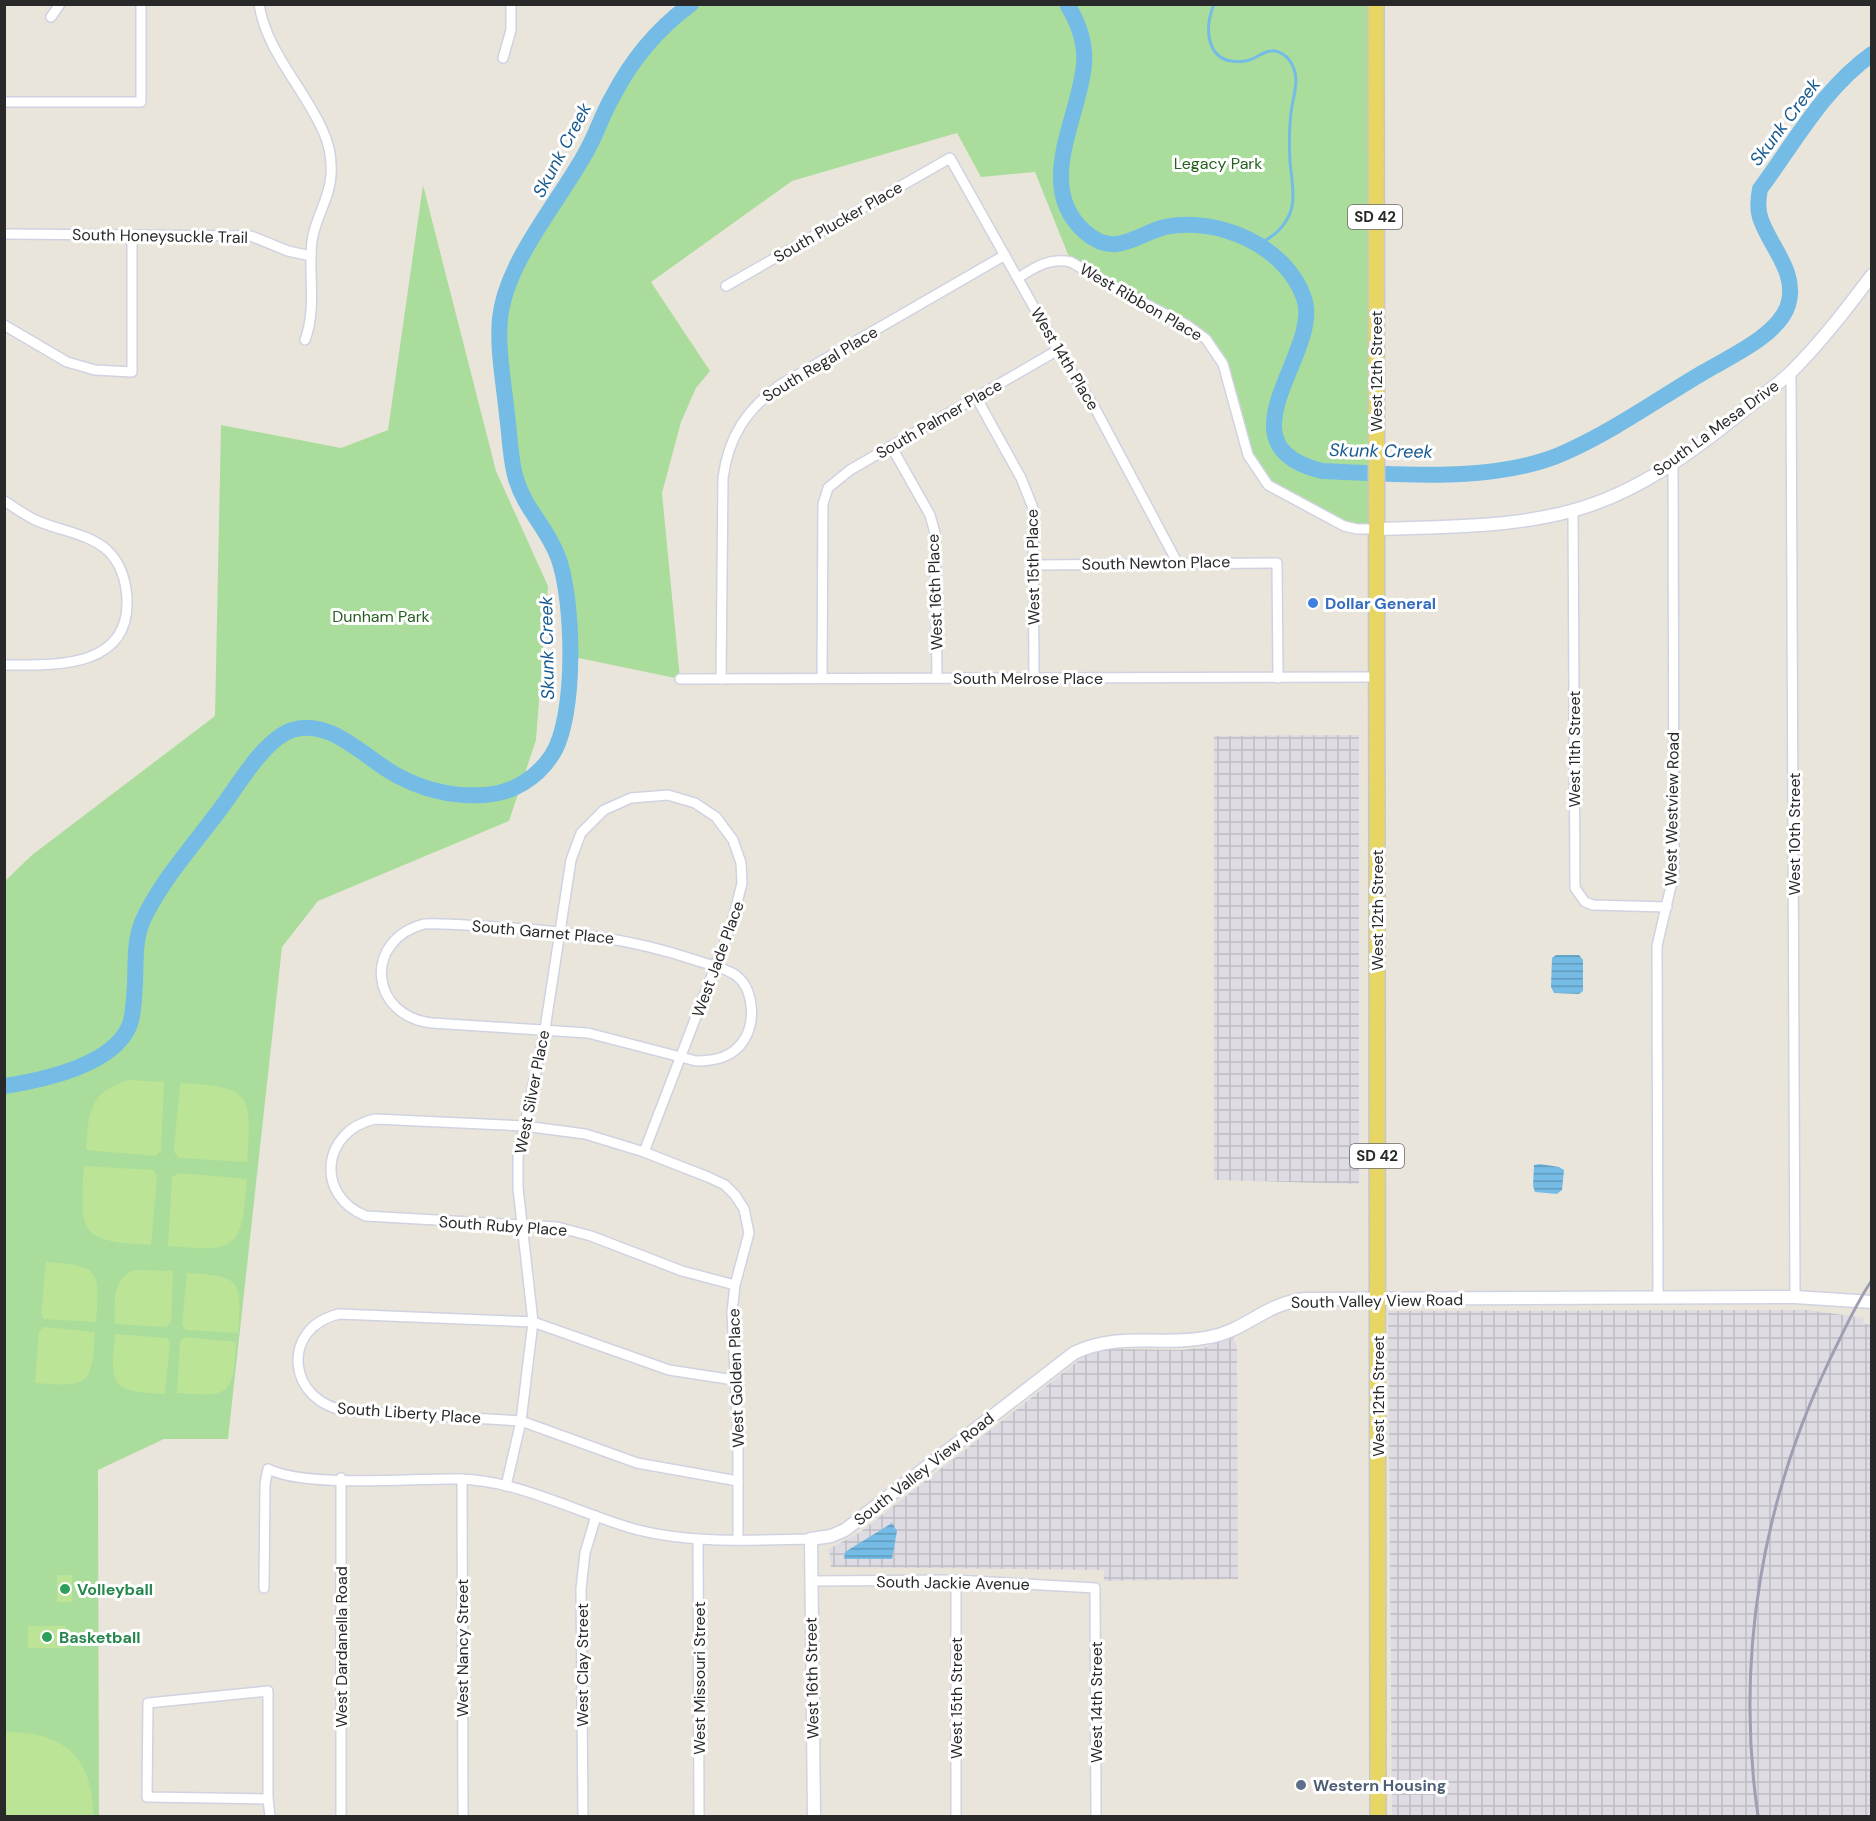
<svg xmlns="http://www.w3.org/2000/svg" width="1876" height="1821" viewBox="0 0 1876 1821" font-family="'DM Sans',sans-serif">
	<style>
		.industrial { fill: url(#industrial-grid) }
		.park { fill: #aadd9b }
		.pitch { fill: #bbe497 }
		.water { fill: url(#water-rules) }
		.lines { fill: none; stroke-linecap: round; stroke-linejoin: round }
		.stream { stroke: #74bce6; stroke-width: 3 }
		.river { stroke: #74bce6; stroke-width: 16 }
		.minor-casing { stroke: #d0d2e1; stroke-width: 12 }
		.tertiary-casing { stroke: #d0d2e1; stroke-width: 15 }
		.primary-casing { stroke: #c7c7c7; stroke-width: 18 }
		.minor { stroke: #fff; stroke-width: 9 }
		.tertiary { stroke: #fff; stroke-width: 12 }
		.primary { stroke: #e7d663; stroke-width: 15 }
		.rail { stroke: #9e9fb2; stroke-width: 3 }
		.shop-dot { fill: #3f7fe0; stroke: #fff; stroke-width: 2 }
		.leisure-dot { fill: #2e9e5b; stroke: #fff; stroke-width: 2 }
		.service-dot { fill: #5c6f8a; stroke: #fff; stroke-width: 2 }
		.labels { text-anchor: middle; dominant-baseline: central; stroke-width: 6; stroke-linejoin: round; paint-order: stroke }
		.shield { fill: #fff; stroke: #696969; stroke-width: 1.5 }
		.shield-label { font-size: 15px; font-weight: bold; fill: #292929 }
		.park-label { font-size: 16px; fill: #25601e; stroke: #fff }
		.street-label { font-size: 16px; fill: #292929; stroke: #fff }
		.shop-label { font-size: 16px; font-weight: bold; fill: #366cbe; stroke: #fff; text-anchor: start }
		.leisure-label { font-size: 16px; font-weight: bold; fill: #27864d; stroke: #fff; text-anchor: start }
		.service-label { font-size: 16px; font-weight: bold; fill: #4e5e75; stroke: #fff; text-anchor: start }
		.water-label { font-size: 18px; font-style: italic; fill: #16598f; stroke: #fff }
	</style>
	<defs>
		<pattern id="industrial-grid" width="8" height="8" patternUnits="userSpaceOnUse" patternTransform="scale(1.5)"><rect width="8" height="8" fill="#dedbe3"/><path d="M0 4h8M4 0v8" fill="none" stroke="#bebcc3"/></pattern>
		<pattern id="water-rules" width="6" height="5" patternUnits="userSpaceOnUse" patternTransform="scale(1.5)"><rect width="6" height="5" fill="#74bce6"/><path d="M0 2.5h6" fill="none" stroke="#5f99ba"/></pattern>
	</defs>
	<rect width="100%" height="100%" fill="#eae5db"/>
	<g class="industrial">
		<path d="M1359,735V1184L1214,1180V736Z"/>
		<path d="M1808,1310L1865,1318L1862,1324H1871V1816H1392L1388,1311Z"/>
		<path d="M1232,1334L1237,1347L1238,1579L1104,1581V1570L831,1567L829,1549L859,1533L1087,1354L1104,1349L1182,1350L1207,1347Z"/>
	</g>
	<g class="park">
		<path d="M691,5H1376V529L1344,526L1276,491L1257,473L1217,353L1187,325L1071,262L1035,172L981,177L957,133L792,181L651,282L710,371L696,388L681,422L662,493L680,679L569,656L568,595L558,556L542,527L524,504L514,473L501,359L500,320L506,285L587,151L612,96L643,47L668,20Z"/>
		<path d="M423,185L496,471L548,586L536,740L509,821L318,901L282,947L228,1439H164L98,1470L99,1816H5V881L32,855L215,716L221,425L341,448L388,430Z"/>
	</g>
	<g class="pitch">
		<path d="M129,1080L164,1082L161,1151L155,1156L86,1150C89,1113 88,1092 129,1080Z"/>
		<path d="M180,1083C251,1087 252,1092 247,1162L179,1158L174,1152Z"/>
		<path d="M84,1166L153,1170L157,1176L151,1245C80,1241 79,1235 84,1166Z"/>
		<path d="M179,1173L247,1179C242,1250 237,1252 168,1246L172,1177Z"/>
		<path d="M46,1262C100,1266 100,1269 96,1322L44,1319L41,1314Z"/>
		<path d="M135,1270L173,1271L171,1323L166,1327L115,1324C115,1303 111,1278 135,1270Z"/>
		<path d="M187,1273C241,1276 242,1280 238,1333L186,1330L182,1325Z"/>
		<path d="M44,1327L95,1332C92,1386 88,1387 35,1383L39,1331Z"/>
		<path d="M115,1334L167,1338L170,1343L165,1394C111,1391 110,1387 115,1334Z"/>
		<path d="M185,1337L236,1342C233,1396 230,1397 177,1393L180,1341Z"/>
		<rect x="57" y="1575" width="15" height="27"/>
		<rect x="28" y="1626" width="37" height="22"/>
		<path d="M4,1732C63,1731 93,1756 93,1816H5Z"/>
	</g>
	<g class="water">
		<path d="M1556,955H1579L1583,960V991L1579,994L1554,993L1551,987L1552,958Z"/>
		<path d="M1540,1164L1559,1167L1564,1170L1562,1190L1557,1194L1535,1192L1533,1186L1534,1165Z"/>
		<path d="M892,1523L897,1531L892,1559H844L845,1552Z"/>
	</g>
	<g class="lines">
		<path class="stream" d="M1214,4C1203,32 1207,66 1245,61C1255,60 1261,52 1271,51C1278,50 1286,55 1290,61C1300,76 1295,90 1292,106C1289,124 1289,143 1290,161C1291,176 1295,192 1292,207C1287,226 1275,235 1260,244"/>
		<g class="river">
			<path d="M1067,4C1078,22 1086,44 1084,65C1079,119 1034,187 1085,232C1116,259 1136,234 1165,227C1218,216 1286,246 1304,298C1323,352 1215,445 1322,471C1398,474 1496,484 1566,452C1615,430 1658,399 1704,372C1729,357 1779,335 1788,305C1798,273 1771,248 1761,220C1757,210 1758,199 1760,189C1795,142 1823,89 1872,54"/>
			<path d="M4,1086C43,1080 115,1065 130,1024C134,1012 134,996 135,984C136,962 134,940 143,920C163,876 204,834 231,794C245,774 268,738 292,730C332,717 367,761 400,777C427,791 455,797 485,795C513,793 537,778 552,755C577,717 574,599 558,557C547,527 526,511 516,479C510,459 510,436 507,415C504,384 497,349 500,318C506,262 558,203 585,154C596,136 602,114 613,96C632,59 657,29 691,4"/>
		</g>
		<g class="minor-casing">
			<g id="minor">
				<path d="M259,4C266,51 304,88 323,131C329,144 332,160 331,175C330,198 315,218 312,241C308,274 317,308 305,340"/>
				<path d="M51,17L60,4"/>
				<path d="M503,58L511,30V4"/>
				<path d="M4,102H141V4"/>
				<path d="M4,234L251,236L288,251L311,256"/>
				<path d="M1018,278C1035,267 1050,257 1071,262L1124,293L1187,325L1206,339L1223,364L1248,455L1268,485L1344,526L1357,529H1376"/>
				<path d="M726,286L950,158L1058,350L1096,410L1177,562"/>
				<path d="M4,325L67,362L95,370L132,372V234"/>
				<path d="M1791,372L1795,1297"/>
				<path d="M976,397L1021,478L1033,508L1034,679"/>
				<path d="M891,446L930,515L935,533L937,678"/>
				<path d="M4,501C16,508 27,517 40,522C62,531 89,534 107,550C121,563 126,580 127,599C130,670 52,665 4,665"/>
				<path d="M1573,511L1575,888L1585,902L1593,905L1667,907"/>
				<path d="M1035,565L1277,563L1278,678"/>
				<path d="M822,678L823,504L828,488L850,470L1058,350"/>
				<path d="M680,679L1376,677"/>
				<path d="M721,679L723,478C728,437 747,409 780,385L1005,255"/>
				<path d="M424,924C448,923 473,926 497,927C565,931 630,938 695,960C707,964 722,967 734,974C754,987 756,1021 744,1040C733,1057 716,1061 696,1061L588,1033L432,1023C369,1016 363,940 424,924Z"/>
				<path d="M735,1285L682,1271L591,1236L557,1227L366,1216C315,1196 321,1131 375,1119L524,1126L585,1134L644,1152L708,1177L725,1185L735,1195L744,1209L749,1233L735,1285L732,1312L738,1433V1540"/>
				<path d="M1658,1298L1657,946L1674,873L1673,463"/>
				<path d="M734,1380L669,1370L533,1322L339,1314C279,1328 287,1404 349,1411L521,1421L637,1463L738,1481"/>
				<path d="M341,1478V1816"/>
				<path d="M462,1479L463,1816"/>
				<path d="M506,1486L521,1421L533,1322L518,1188V1157L545,1029L571,860L581,833L604,810L631,798L668,795L695,803L716,817L733,840L741,863L742,883L732,923L644,1152"/>
				<path d="M698,1539L699,1816"/>
				<path d="M811,1581L956,1580L1095,1588L1096,1816"/>
				<path d="M264,1588L265,1484L268,1469C307,1488 411,1478 458,1479C520,1480 579,1514 638,1530C694,1544 754,1540 811,1539"/>
				<path d="M268,1691V1799L147,1797L148,1703Z"/>
				<path d="M268,1799L270,1816"/>
				<path d="M583,1816L581,1589L585,1553L596,1516"/>
				<path d="M956,1816V1580"/>
			</g>
		</g>
		<g class="tertiary-casing">
			<g id="tertiary">
				<path d="M1376,529C1440,527 1508,528 1571,511C1637,494 1695,450 1747,408C1762,396 1779,384 1793,370C1822,341 1847,308 1872,275"/>
				<path d="M814,1816L811,1539L831,1536L845,1530L1074,1353C1120,1331 1162,1347 1210,1337C1244,1331 1265,1304 1304,1299L1795,1297L1872,1302"/>
			</g>
		</g>
		<g class="primary-casing">
			<path id="primary" d="M1376,4L1378,1816"/>
		</g>
		<use href="#minor" class="minor"/>
		<use href="#tertiary" class="tertiary"/>
		<use href="#primary" class="primary"/>
		<path class="rail" d="M1758,1816C1735,1659 1762,1500 1831,1357C1844,1331 1855,1305 1872,1280"/>
	</g>
	<circle class="shop-dot" cx="1313" cy="603" r="6"/>
	<g class="leisure-dot">
		<circle cx="65" cy="1589" r="6"/>
		<circle cx="47" cy="1637" r="6"/>
	</g>
	<circle class="service-dot" cx="1301" cy="1785" r="6"/>
	<g class="labels">
		<g class="shield">
			<rect x="1348" y="205" width="54" height="24" rx="4.5"/>
			<rect x="1350" y="1144" width="54" height="24" rx="4.5"/>
		</g>
		<g class="shield-label">
			<text x="1375" y="217">SD 42</text>
			<text x="1377" y="1156">SD 42</text>
		</g>
		<g class="park-label">
			<text x="1218" y="163">Legacy Park</text>
			<text x="381" y="616">Dunham Park</text>
		</g>
		<g class="street-label">
			<text transform="translate(838 222) rotate(-30)">South Plucker Place</text>
			<text transform="translate(160 236) rotate(1)">South Honeysuckle Trail</text>
			<text transform="translate(1141 302) rotate(30)">West Ribbon Place</text>
			<text transform="translate(1065 359) rotate(59)">West 14th Place</text>
			<text transform="translate(820 364) rotate(-31)">South Regal Place</text>
			<text transform="translate(1376 371) rotate(-90)">West 12th Street</text>
			<text transform="translate(939 419) rotate(-30)">South Palmer Place</text>
			<text transform="translate(1716 428) rotate(-36)">South La Mesa Drive</text>
			<text transform="translate(1156 563) rotate(-1)">South Newton Place</text>
			<text transform="translate(1033 567) rotate(-91)">West 15th Place</text>
			<text transform="translate(935 592) rotate(-92)">West 16th Place</text>
			<text x="1028" y="678">South Melrose Place</text>
			<text transform="translate(1574 749) rotate(-90)">West 11th Street</text>
			<text transform="translate(1672 809) rotate(-89)">West Westview Road</text>
			<text transform="translate(1794 834) rotate(-90)">West 10th Street</text>
			<text transform="translate(1377 910) rotate(-90)">West 12th Street</text>
			<text transform="translate(543 932) rotate(5)">South Garnet Place</text>
			<text transform="translate(718 959) rotate(-70)">West Jade Place</text>
			<text transform="translate(532 1092) rotate(-79)">West Silver Place</text>
			<text transform="translate(503 1226) rotate(4)">South Ruby Place</text>
			<text transform="translate(1377 1301) rotate(-1)">South Valley View Road</text>
			<text transform="translate(736 1378) rotate(-92)">West Golden Place</text>
			<text transform="translate(1378 1396) rotate(-90)">West 12th Street</text>
			<text transform="translate(409 1413) rotate(4)">South Liberty Place</text>
			<text transform="translate(924 1469) rotate(-38)">South Valley View Road</text>
			<text transform="translate(953 1583) rotate(1)">South Jackie Avenue</text>
			<text transform="translate(341 1647) rotate(-90)">West Dardanella Road</text>
			<text transform="translate(462 1648) rotate(-90)">West Nancy Street</text>
			<text transform="translate(582 1665) rotate(-90)">West Clay Street</text>
			<text transform="translate(699 1678) rotate(-90)">West Missouri Street</text>
			<text transform="translate(812 1678) rotate(-91)">West 16th Street</text>
			<text transform="translate(956 1698) rotate(-90)">West 15th Street</text>
			<text transform="translate(1096 1702) rotate(-90)">West 14th Street</text>
		</g>
		<g class="shop-label">
			<text x="1325" y="603">Dollar General</text>
		</g>
		<g class="leisure-label">
			<text x="77" y="1589">Volleyball</text>
			<text x="59" y="1637">Basketball</text>
		</g>
		<g class="service-label">
			<text x="1313" y="1785">Western Housing</text>
		</g>
		<g class="water-label">
			<text transform="translate(1785 122) rotate(-53)">Skunk Creek</text>
			<text transform="translate(562 150) rotate(-62)">Skunk Creek</text>
			<text transform="translate(1381 451) rotate(1)">Skunk Creek</text>
			<text transform="translate(547 648) rotate(-91)">Skunk Creek</text>
		</g>
	</g>
	<rect width="1876" height="1821" fill="none" stroke="#292929" stroke-width="12"/>
</svg>
